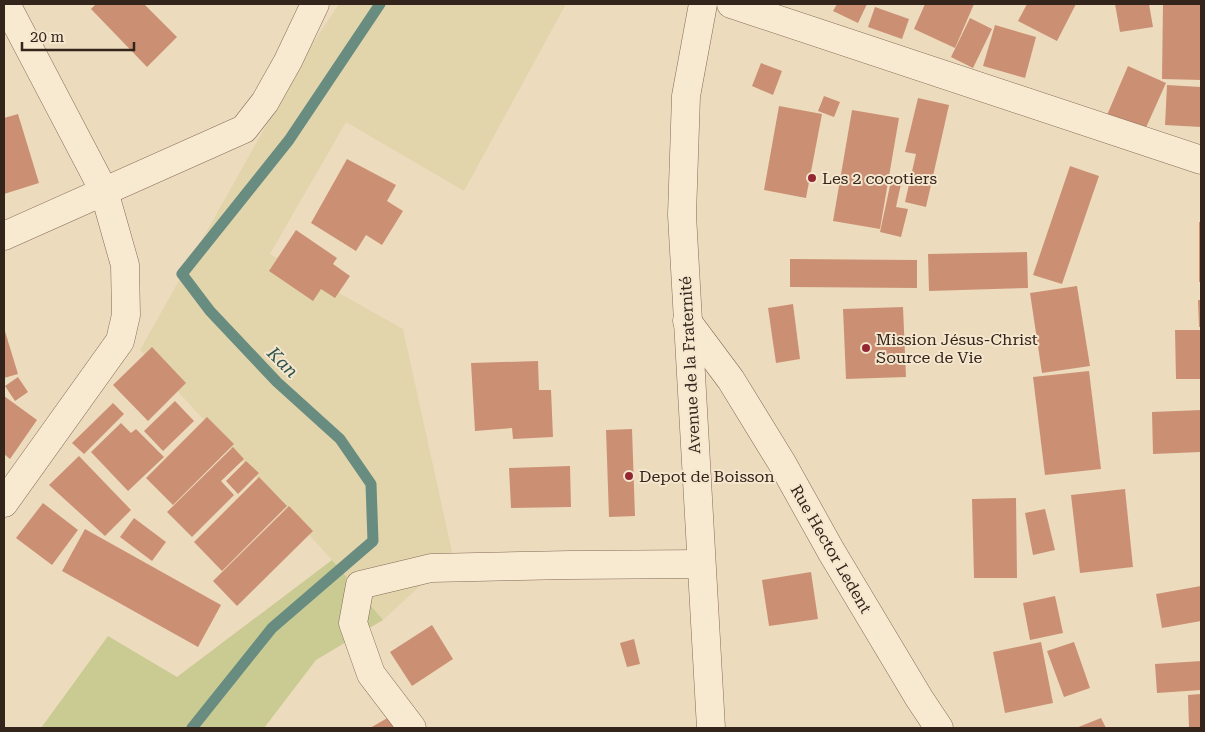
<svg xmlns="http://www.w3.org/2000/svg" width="1205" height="732" viewBox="0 0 1205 732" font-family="'Roboto Serif',serif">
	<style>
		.farmland { fill: #e2d5ac }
		.green { fill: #c9cb93 }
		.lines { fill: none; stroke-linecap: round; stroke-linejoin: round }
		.stream { stroke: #698c80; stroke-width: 11 }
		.building { fill: #cb9074 }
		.minor-casing { stroke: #856b57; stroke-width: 29 }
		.minor { stroke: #f8e9d1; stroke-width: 28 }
		.poi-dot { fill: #932833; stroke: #f5e6ce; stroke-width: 2 }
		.labels { text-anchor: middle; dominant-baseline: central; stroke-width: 4; stroke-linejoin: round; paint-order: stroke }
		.poi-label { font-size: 16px; fill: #34251c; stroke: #f5e6ce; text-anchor: start }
		.street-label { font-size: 16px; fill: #34251c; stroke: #f5e6ce }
		.water-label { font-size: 18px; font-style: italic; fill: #2b544e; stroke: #f5e6ce }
	</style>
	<rect width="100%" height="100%" fill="#eddbbe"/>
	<path class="farmland" d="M339,4H566L464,191L346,122L270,254L403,329L453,556L383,620L332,560L140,350L309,49Z"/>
	<path class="green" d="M332,560L383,620L316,660L264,728H41L108,636L177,677Z"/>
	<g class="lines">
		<path class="stream" d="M192,728L272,628L373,541L371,484L340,439L277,382L210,311L182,274L289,140L380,4"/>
	</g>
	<g class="building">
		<path d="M96,4H144L177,37L147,67L91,9Z"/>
		<path d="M837,4H867L858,23L833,11Z"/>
		<path d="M925,4H974L955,48L914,29Z"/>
		<path d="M1027,4H1076L1057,41L1018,21Z"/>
		<path d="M1115,4H1149L1153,27L1120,32Z"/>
		<path d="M1163,4L1201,5V80L1162,79Z"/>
		<path d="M875,7L909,19L902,39L868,27Z"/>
		<path d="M970,18L992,29L973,68L951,57Z"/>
		<path d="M995,25L1036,37L1025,78L983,66Z"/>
		<path d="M761,63L782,71L773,95L752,86Z"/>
		<path d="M1128,66L1166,83L1144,132L1107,115Z"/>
		<path d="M1167,85L1201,87V127L1165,125Z"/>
		<path d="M824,96L840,102L834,117L818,111Z"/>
		<path d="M918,98L949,105L926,207L905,202L916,154L905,152Z"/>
		<path d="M779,106L822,114L806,198L764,190Z"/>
		<path d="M852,110L899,118L880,229L833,221Z"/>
		<path d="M18,114L39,183L4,194V118Z"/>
		<path d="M347,159L396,185L387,201L403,211L382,245L366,235L356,251L311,223Z"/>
		<path d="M1070,166L1099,176L1062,284L1033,275Z"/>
		<path d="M891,181L901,184L896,207L908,209L901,237L880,232Z"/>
		<rect x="1199" y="222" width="2" height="60"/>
		<path d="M296,230L337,258L333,264L350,276L335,298L321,289L313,301L269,271Z"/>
		<path d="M1027,252L1028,288L929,291L928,254Z"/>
		<path d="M790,259L917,260V288L790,287Z"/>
		<path d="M1077,286L1090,366L1042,373L1030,293Z"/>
		<path d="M1198,300H1201V327H1199Z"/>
		<path d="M793,304L800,359L776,363L768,308Z"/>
		<path d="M903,307L906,377L846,379L843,309Z"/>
		<path d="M4,328L18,374L4,378Z"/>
		<path d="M1175,330H1201V379H1176Z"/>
		<path d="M152,347L186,383L148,421L113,385Z"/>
		<path d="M538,361L539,390H551L553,437L513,439L512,428L475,431L471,363Z"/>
		<path d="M1089,371L1101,469L1045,475L1033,377Z"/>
		<path d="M18,377L28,392L15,401L5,386Z"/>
		<path d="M4,396L37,420L10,459L4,454Z"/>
		<path d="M175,401L194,421L163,451L144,431Z"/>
		<path d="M113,403L124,414L84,454L72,443Z"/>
		<path d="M1201,410V452L1153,454L1152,412Z"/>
		<path d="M207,417L234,444L173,505L146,478Z"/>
		<path d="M121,423L131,433L136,429L164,457L128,491L91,452Z"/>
		<path d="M632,429L635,516L609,517L606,430Z"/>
		<path d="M233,447L244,459L221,481L234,495L192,537L167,512Z"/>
		<path d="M79,456L131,510L105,536L49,485Z"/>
		<path d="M246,461L259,473L238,494L226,481Z"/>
		<path d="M570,466L571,507L511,508L509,468Z"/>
		<path d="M259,477L287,506L222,571L194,542Z"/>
		<path d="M1125,489L1133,567L1080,573L1071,495Z"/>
		<path d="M1016,498L1017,578H974L972,499Z"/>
		<path d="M43,503L78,530L52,565L16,538Z"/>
		<path d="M289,506L313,531L237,606L213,581Z"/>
		<path d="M1045,509L1055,550L1033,555L1025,513Z"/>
		<path d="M134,518L166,542L152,561L120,537Z"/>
		<path d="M85,529L221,605L198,647L62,571Z"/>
		<path d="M811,572L818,619L769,626L762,580Z"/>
		<path d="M1201,586V621L1162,628L1156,594Z"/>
		<path d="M1055,596L1063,633L1030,640L1023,603Z"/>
		<path d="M432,625L453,659L412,686L390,652Z"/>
		<path d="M634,639L640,664L627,667L620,643Z"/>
		<path d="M1041,642L1053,703L1005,713L993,652Z"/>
		<path d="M1074,642L1090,688L1064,697L1047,651Z"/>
		<path d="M1201,661V690L1157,693L1155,664Z"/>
		<path d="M1201,694V728H1189L1188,695Z"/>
		<path d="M391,716L398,728H370Z"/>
		<path d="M1101,718L1106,728H1076Z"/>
	</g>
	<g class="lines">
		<g class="minor-casing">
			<g id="minor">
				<path d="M703,4L686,96L682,215L711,728"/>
				<path d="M731,4L1201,160"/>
				<path d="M4,236L244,129L265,102L288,61L315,4"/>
				<path d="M687,321L731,380L782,463L831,551L919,698L939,728"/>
				<path d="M4,503L120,341L126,315L125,265L104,191L6,4"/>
				<path d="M412,728L371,674L353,623L360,585L431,568L570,565L701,564"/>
			</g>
		</g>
		<use href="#minor" class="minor"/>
	</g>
	<g class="poi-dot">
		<circle cx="812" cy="178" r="5"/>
		<circle cx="866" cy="348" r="5"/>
		<circle cx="629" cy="476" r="5"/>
	</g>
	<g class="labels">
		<g class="poi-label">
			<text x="822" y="178">Les 2 cocotiers</text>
			<text x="876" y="339">Mission Jésus-Christ<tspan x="876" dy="18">Source de Vie</tspan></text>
			<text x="639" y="476">Depot de Boisson</text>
		</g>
		<g class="street-label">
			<text transform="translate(690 365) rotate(-93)">Avenue de la Fraternité</text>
			<text transform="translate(831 549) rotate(60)">Rue Hector Ledent</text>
		</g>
		<g class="water-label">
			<text transform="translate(283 362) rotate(45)">Kan</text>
		</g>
	</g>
	<rect width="1205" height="732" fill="none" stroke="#34251c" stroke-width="10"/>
	<path d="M22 42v8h112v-8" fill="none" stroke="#34251c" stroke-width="2.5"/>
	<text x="30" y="42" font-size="15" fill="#34251c" stroke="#f5e6ce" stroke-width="4" paint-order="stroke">20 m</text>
</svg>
